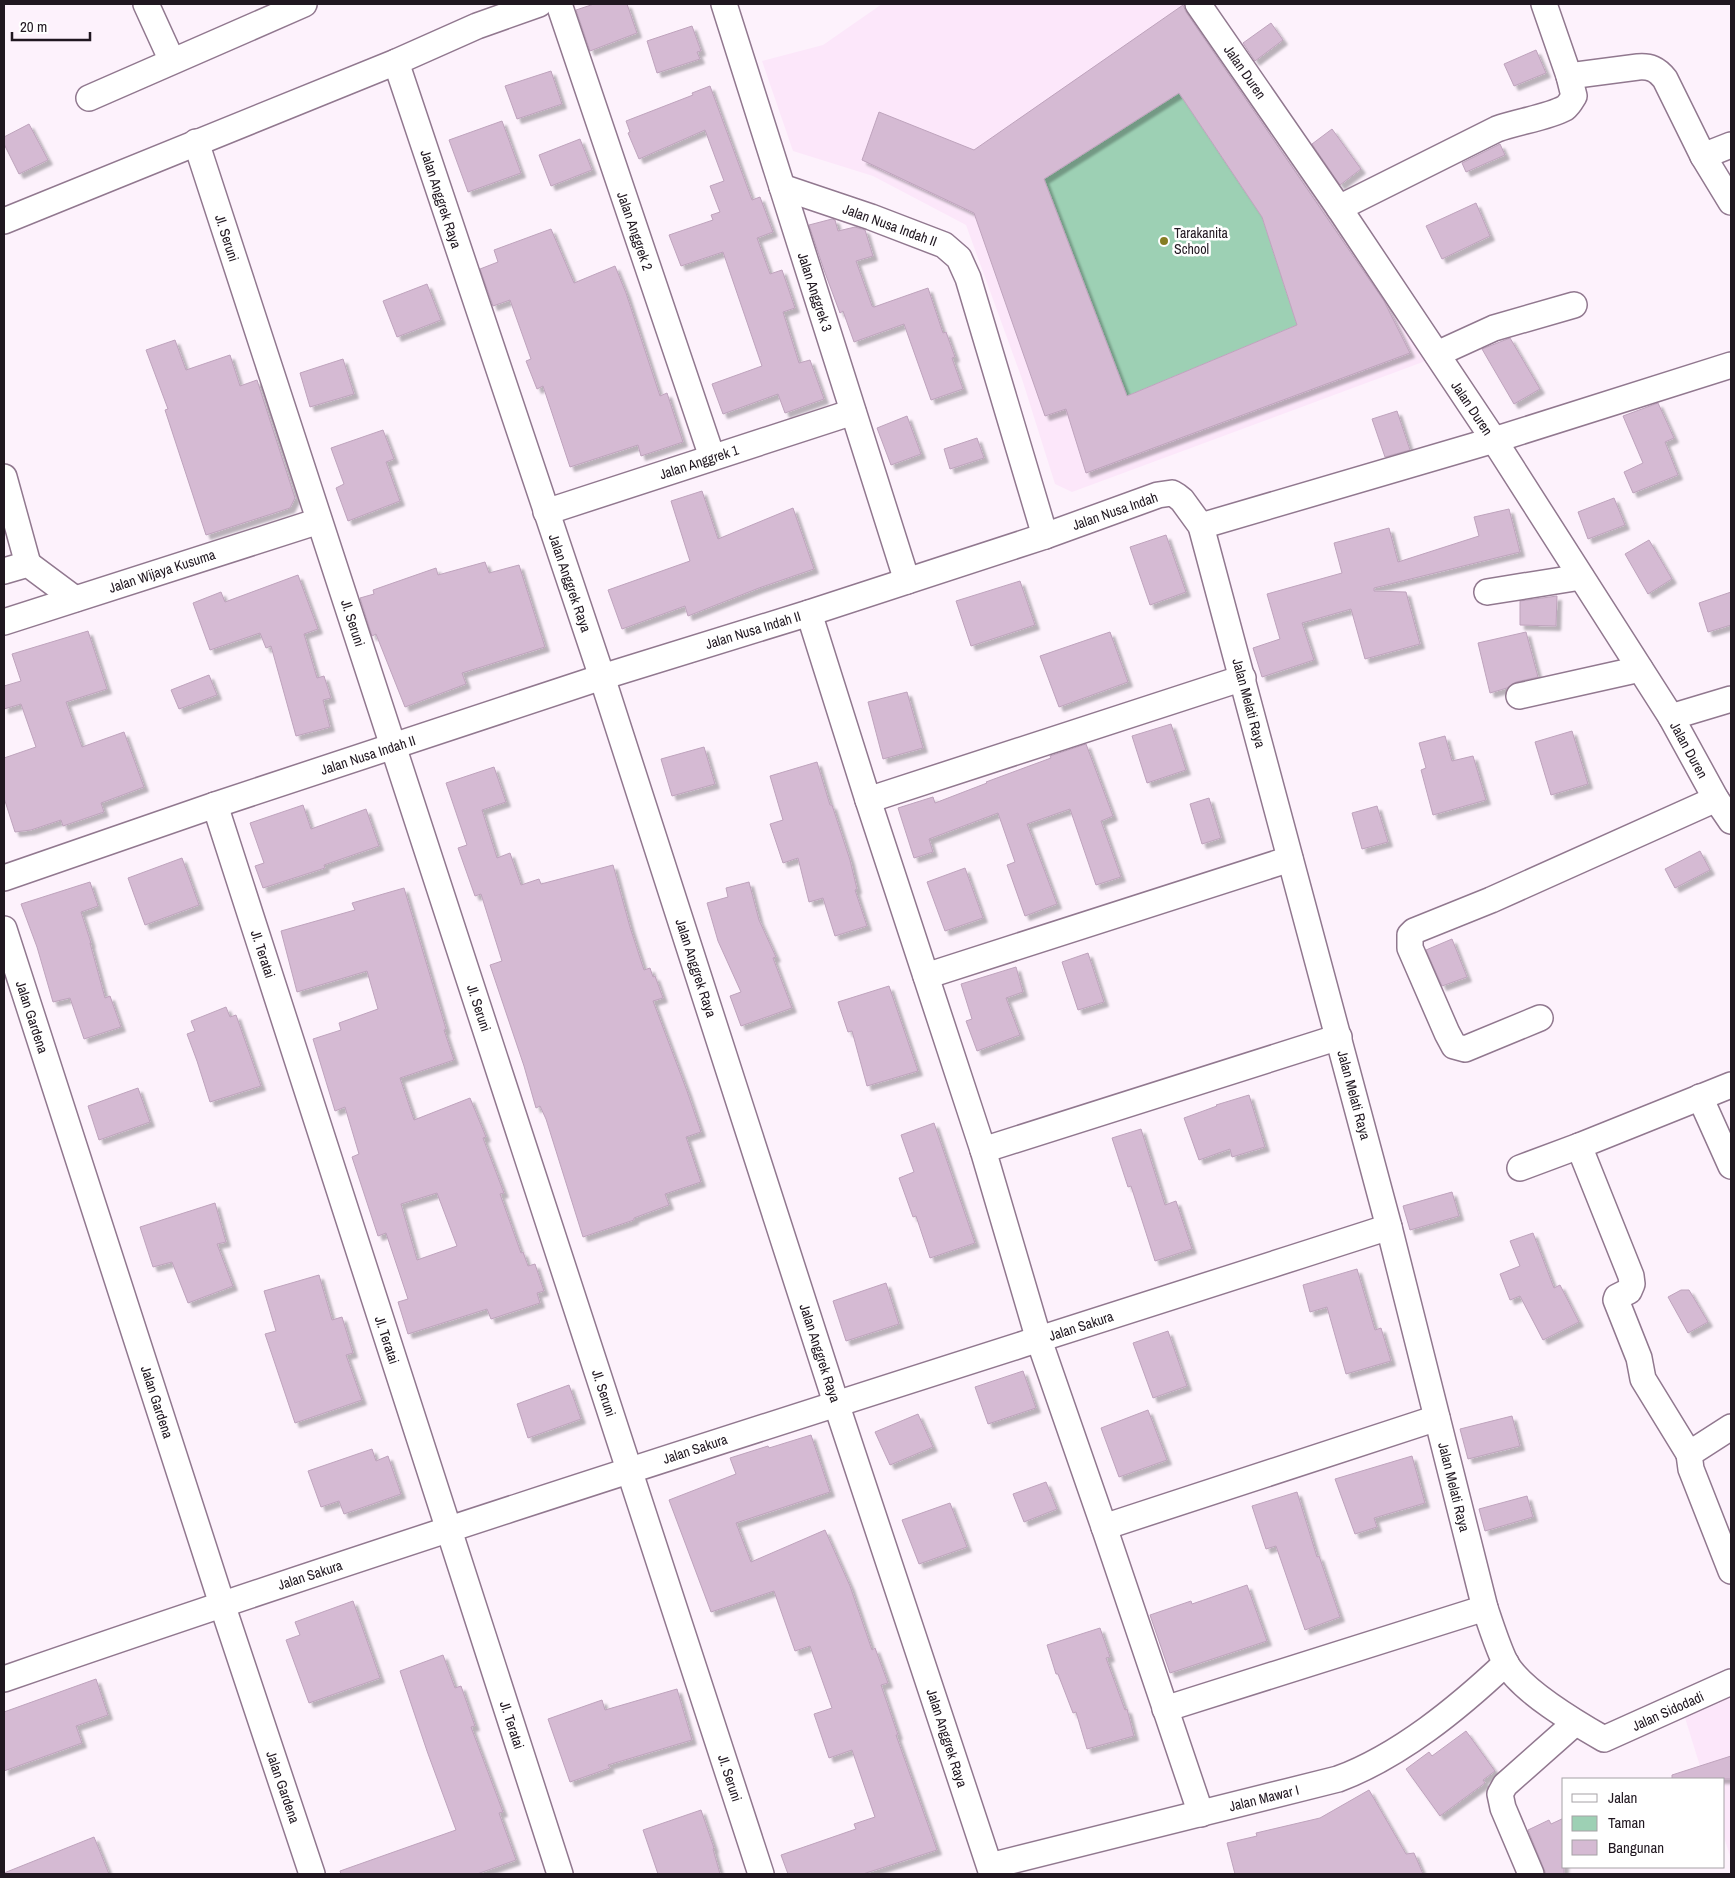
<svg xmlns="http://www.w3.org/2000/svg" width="1735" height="1878" viewBox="0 0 1735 1878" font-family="'Archivo Narrow',sans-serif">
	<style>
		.built { fill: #fce7fa }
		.green { fill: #9dd0b4 }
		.building { fill: #d5bad3; stroke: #bea3bc; fill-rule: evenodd; filter: url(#shadow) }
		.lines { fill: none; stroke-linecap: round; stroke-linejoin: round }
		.street-casing { stroke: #91788f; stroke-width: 28 }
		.street { stroke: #fff; stroke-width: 25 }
		.poi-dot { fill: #857d23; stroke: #fff; stroke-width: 2 }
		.labels { text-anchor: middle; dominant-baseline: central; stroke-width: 5; stroke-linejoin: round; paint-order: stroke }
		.street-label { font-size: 14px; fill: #201720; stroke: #fff }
		.poi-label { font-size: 14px; fill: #201720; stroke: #fff; text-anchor: start }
	</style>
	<defs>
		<filter id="shadow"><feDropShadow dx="4.5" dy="4.5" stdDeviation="1" flood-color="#0004"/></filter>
	</defs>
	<rect width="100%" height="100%" fill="#fdf2fc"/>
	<g class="built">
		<path d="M882,4H1197L1439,356L1072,492L1055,484L1022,379L966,225L873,176L793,151L762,61L823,45Z"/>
		<path d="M1731,1669V1859L1724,1837V1779H1704L1677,1692Z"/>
	</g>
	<path class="green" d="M1179,93L1262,217L1297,325L1127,396L1044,179Z"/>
	<g class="building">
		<path d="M594,4H627L637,33L590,51L576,10Z"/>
		<path d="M1183,5L1186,12L1384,301L1410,353L1086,473L1066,409L1045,416L974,213L862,160L879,112L974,150ZM1179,93L1262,217L1297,325L1127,396L1044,179Z"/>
		<path d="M1271,23L1283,40L1255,61L1243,43Z"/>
		<path d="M692,26L701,51L697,52L700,59L657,73L647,41Z"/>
		<path d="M1536,50L1546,73L1514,86L1504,64Z"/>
		<path d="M551,71L562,104L517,119L505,86Z"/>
		<path d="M710,86L752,200L760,197L773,232L757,238L770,274L782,270L795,308L783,312L799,363L810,360L824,399L785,413L778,394L723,414L712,384L762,366L723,252L681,266L669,235L713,220L711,215L720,212L710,186L724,181L705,130L639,159L628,133L630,132L626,121L693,95L692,93Z"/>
		<path d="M502,121L521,173L468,192L449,140Z"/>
		<path d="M29,124L48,160L19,174L4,144V137Z"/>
		<path d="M1332,129L1361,169L1340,185L1312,144Z"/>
		<path d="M580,139L592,170L551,186L539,155Z"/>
		<path d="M1500,144L1505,155L1466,172L1462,163Z"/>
		<path d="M1476,203L1490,236L1442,259L1426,226Z"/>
		<path d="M832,219L835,220L838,231L855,227L865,230L873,256L856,261L872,306L874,307L928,288L943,333L946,332L955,357L952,358L963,389L931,400L904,324L854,342L843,311L840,313L824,270L809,225Z"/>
		<path d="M551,229L574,283L615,266L626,293L660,396L667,393L683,442L641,456L638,445L570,467L543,386L537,389L526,361L531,359L510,300L493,306L480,269L498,262L494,250Z"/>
		<path d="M427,284L441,320L397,337L383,301Z"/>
		<path d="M1510,338L1540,389L1514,404L1482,349Z"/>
		<path d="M175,340L186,370L230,355L240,386L257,380L295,498L290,508L206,535L165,410L168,409L146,350Z"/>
		<path d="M343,359L354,394L310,407L300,373Z"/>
		<path d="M1658,403L1674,438L1665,442L1678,475L1633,493L1624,472L1643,463L1623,416Z"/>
		<path d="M1397,411L1410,450L1385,457L1372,419Z"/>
		<path d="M907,416L921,454L891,465L877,428Z"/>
		<path d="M383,430L394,459L386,462L400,501L348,521L336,488L344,484L331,448Z"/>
		<path d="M977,438L984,458L950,469L944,449Z"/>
		<path d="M702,491L718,539L793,508L814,569L759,588L688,616L685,606L622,629L608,590L690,561L671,501Z"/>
		<path d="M1614,498L1625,525L1588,539L1578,512Z"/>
		<path d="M1509,509L1520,552L1374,588V591L1406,592L1420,644L1365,659L1351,609L1302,623L1314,660L1262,677L1253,648L1280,639L1267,594L1342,573L1334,543L1389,528L1398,562L1479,536L1474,517Z"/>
		<path d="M1166,535L1186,592L1150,605L1130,547Z"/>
		<path d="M1649,540L1672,579L1648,594L1625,554Z"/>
		<path d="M485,562L489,573L519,565L545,647L462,673L466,684L405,707L376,634L372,636L360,598L374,594L373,590L436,568L438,575Z"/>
		<path d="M298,575L318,629L304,634L317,678L324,676L331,698L323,700L330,727L296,736L271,646L266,648L260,633L210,650L193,603L221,592L225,602Z"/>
		<path d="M1020,581L1035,625L971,646L956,601Z"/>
		<path d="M1731,592V625L1708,632L1699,603Z"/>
		<path d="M1557,596L1556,626L1520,625V601Z"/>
		<path d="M88,631L107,689L66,702L82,747L124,732L144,787L101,803L104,812L63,826L61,820L31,830L15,832L4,798V758L36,747L21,704L4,709V686L21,681L12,654Z"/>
		<path d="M1110,632L1128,682L1059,707L1040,656Z"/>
		<path d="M1526,632L1538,677L1516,682L1507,688L1490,693L1478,643Z"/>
		<path d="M209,675L217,695L179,709L171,690Z"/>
		<path d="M907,692L923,748L883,759L868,702Z"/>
		<path d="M1171,724L1186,770L1147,783L1132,736Z"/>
		<path d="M1572,731L1588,784L1551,795L1535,742Z"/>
		<path d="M1445,736L1452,761L1473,756L1486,800L1433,815L1421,770L1426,768L1419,743Z"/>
		<path d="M1086,744L1113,816L1101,821L1121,877L1096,885L1070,809L1027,824L1057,904L1025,916L1007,865L1015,862L998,813L929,839L933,852L914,858L898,808L933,797L935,803L987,783L986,782L1051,758L1050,756Z"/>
		<path d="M704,747L715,784L672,796L661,759Z"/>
		<path d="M817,762L830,805H832L850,860L857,889L855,890L867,926L835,936L823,898L809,902L798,858L783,863L770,824L783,820L770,776Z"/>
		<path d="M494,767L506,802L482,810L497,858L510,853L521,885L539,879L541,884L613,865L630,927L644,970L650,968L653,977L655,976L663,998L653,1001L687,1091L701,1132L686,1137L701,1182L665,1194L669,1205L634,1218V1220L583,1237L546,1119L540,1106L536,1108L524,1066L490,965L502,961L481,894L475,896L458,848L467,845L446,783Z"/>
		<path d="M1209,798L1221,838L1202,844L1190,804Z"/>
		<path d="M303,805L311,829L366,809L379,846L324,865L325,868L263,888L255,866L264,863L250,823Z"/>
		<path d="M1377,806L1388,842L1362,849L1352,813Z"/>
		<path d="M1700,851L1710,870L1675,888L1665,869Z"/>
		<path d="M182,858L199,905L145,925L128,878Z"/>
		<path d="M965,868L983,918L945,931L927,882Z"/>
		<path d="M90,882L98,906L81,912L91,943H90L105,998L110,996L121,1027L84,1039L70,998L53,1002L37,947L21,904Z"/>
		<path d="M749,882L759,920L776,957L773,958L792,1008L741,1026L730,996L741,992L718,941L707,903L728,897L726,888Z"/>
		<path d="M404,888L446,1029L444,1030L454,1060L400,1078L414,1120L470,1098L486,1137L483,1138L504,1193L500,1194L521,1253L523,1252L528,1266L535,1264L544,1291L537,1293L540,1303L491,1319L487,1309L408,1334L398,1302L408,1299L386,1233L378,1236L352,1157L359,1154L345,1107L335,1111L313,1039L341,1030L339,1023L378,1009L367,971L297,992L281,931L355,910L352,903ZM437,1193L457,1246L417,1260L401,1204Z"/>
		<path d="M1452,939L1467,977L1442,986L1426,950Z"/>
		<path d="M1088,953L1104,1002L1078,1010L1062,962Z"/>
		<path d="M1016,967L1023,992L1006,998L1020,1035L977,1051L966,1021L972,1019L961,984Z"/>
		<path d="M889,986L918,1071L867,1086L852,1031L848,1032L838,1002Z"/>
		<path d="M226,1007L230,1017L236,1015L261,1086L210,1102L197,1061L187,1034L195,1031L191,1021Z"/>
		<path d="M138,1088L150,1122L99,1140L88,1106Z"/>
		<path d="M1249,1095L1265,1147L1232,1157L1230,1149L1199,1160L1184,1118L1217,1106L1216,1105Z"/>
		<path d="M934,1123L975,1243L930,1258L916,1216L913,1217L899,1178L914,1172L901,1135Z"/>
		<path d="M1141,1129L1165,1205L1176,1201L1192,1249L1155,1261L1131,1186L1128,1187L1112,1138Z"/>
		<path d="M1452,1192L1459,1216L1410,1230L1403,1206Z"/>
		<path d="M215,1203L226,1242L217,1244L233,1286L188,1303L172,1262L153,1267L140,1227Z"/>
		<path d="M1533,1233L1554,1288L1560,1285L1579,1322L1543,1340L1520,1296L1510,1300L1500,1274L1520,1266L1510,1241Z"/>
		<path d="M1357,1269L1375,1330L1381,1328L1391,1361L1346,1374L1327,1307L1310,1312L1303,1285Z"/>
		<path d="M319,1275L332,1320L342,1317L353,1353L346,1355L362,1400L295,1423L265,1334L276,1331L264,1291Z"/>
		<path d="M886,1283L899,1324L846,1341L833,1301Z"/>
		<path d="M1681,1290H1689L1708,1322L1688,1333L1668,1297Z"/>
		<path d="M1168,1331L1187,1386L1153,1398L1133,1343Z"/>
		<path d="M1023,1371L1036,1408L988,1424L975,1387Z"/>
		<path d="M569,1385L581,1419L528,1438L517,1404Z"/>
		<path d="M1148,1410L1167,1460L1119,1477L1101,1428Z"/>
		<path d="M918,1414L933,1447L890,1465L875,1432Z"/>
		<path d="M1512,1416L1520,1446L1468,1459L1460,1429Z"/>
		<path d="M811,1435L830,1492L736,1523L751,1562L825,1530L850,1586L872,1650L875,1648L888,1683L881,1685L898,1735H896L937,1850L863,1874H788L781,1855L856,1829L854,1824L875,1817L852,1750L829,1758L814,1714L832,1708L810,1646L795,1651L774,1591L711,1612L669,1500L736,1474L730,1458L768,1446L769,1448Z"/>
		<path d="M372,1449L376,1461L388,1456L401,1494L344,1514L339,1501L321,1507L308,1471Z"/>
		<path d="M1412,1456L1425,1503L1374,1518L1377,1527L1355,1534L1335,1479Z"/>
		<path d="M1046,1482L1057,1509L1024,1522L1013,1494Z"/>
		<path d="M1297,1492L1317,1557L1319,1556L1340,1617L1305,1630L1276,1546L1266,1549L1252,1506Z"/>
		<path d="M1527,1496L1533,1517L1485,1531L1479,1509Z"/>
		<path d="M950,1503L967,1547L919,1564L902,1520Z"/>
		<path d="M1247,1585L1267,1641L1170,1673L1150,1615L1191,1601L1192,1604Z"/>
		<path d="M353,1601L380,1678L309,1703L286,1640L300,1635L295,1622Z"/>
		<path d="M1100,1628L1110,1657L1106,1658L1125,1710L1127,1709L1134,1736L1087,1749L1076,1712L1073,1713L1058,1674H1056L1047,1645Z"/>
		<path d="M443,1655L455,1688L461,1686L475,1726L471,1727L503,1812L499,1813L516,1860L477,1874H341L340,1871L456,1830L427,1751L400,1671Z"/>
		<path d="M96,1679L108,1715L76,1726L82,1743L4,1771V1712Z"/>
		<path d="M677,1689L692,1740L608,1765L610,1768L570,1782L548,1719L602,1700L605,1710Z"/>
		<path d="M1466,1731L1495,1771L1483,1780L1485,1783L1440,1816L1406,1769L1429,1752L1432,1756Z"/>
		<path d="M1731,1756V1779H1672V1775Z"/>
		<path d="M1369,1790L1406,1854L1414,1853L1423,1874H1235L1227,1843L1257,1836L1256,1833L1320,1818Z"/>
		<path d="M701,1810L714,1848L713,1849L720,1874H658L643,1830Z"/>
		<path d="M1564,1818V1874H1546L1528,1830L1549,1820L1551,1824Z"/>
		<path d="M94,1837L109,1874H4V1873Z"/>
	</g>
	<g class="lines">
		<g class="street-casing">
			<g id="street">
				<path d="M146,4L172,61"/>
				<path d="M559,4L712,457"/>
				<path d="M724,4L907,581"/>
				<path d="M1198,4L1339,208L1494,440L1671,717L1716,799L1731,821"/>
				<path d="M396,62L602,677L836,1403L992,1874"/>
				<path d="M1569,76L1638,67C1650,66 1657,69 1665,79L1703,156L1731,202"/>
				<path d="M89,98L304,4"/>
				<path d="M196,142L761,1874"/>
				<path d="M1703,156L1731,145"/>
				<path d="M782,187L871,217L944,245L959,258L968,278L1045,536"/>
				<path d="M1339,208L1497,129C1516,122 1549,117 1565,108C1569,105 1571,101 1574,96L1569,76L1544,4"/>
				<path d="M4,221L396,62L477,26L539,4"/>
				<path d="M1437,354L1494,328L1574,305"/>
				<path d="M4,477L28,564"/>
				<path d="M546,512L853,412"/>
				<path d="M1201,526L1494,440L1731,365"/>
				<path d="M4,571L28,564L75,599"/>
				<path d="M1487,592L1581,577"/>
				<path d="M809,613L868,800L983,1150L1039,1340L1104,1527L1201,1814"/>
				<path d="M4,622L319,521"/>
				<path d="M1519,696L1640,669"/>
				<path d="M1671,717L1731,699"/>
				<path d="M868,800L1243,678"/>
				<path d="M215,805L560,1874"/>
				<path d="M4,878L215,805L602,677L809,613L1045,536L1158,495L1172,493L1177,496L1182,500L1201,526L1389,1227L1485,1608C1491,1626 1497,1645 1505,1662C1521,1691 1576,1723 1604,1739L1731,1682"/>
				<path d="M4,929L222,1604L312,1874"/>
				<path d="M926,976L1290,859"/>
				<path d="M1540,1018L1465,1049L1454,1046L1447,1033L1410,948V935L1414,931L1491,900L1716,799"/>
				<path d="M1700,1097L1731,1166"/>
				<path d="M983,1150L1339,1037"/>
				<path d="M1520,1168L1579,1146"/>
				<path d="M1731,1427L1689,1454L1691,1469L1731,1571"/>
				<path d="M1689,1454L1643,1379L1639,1358L1616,1300L1617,1297L1629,1291L1632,1284L1631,1276L1579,1146L1731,1085"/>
				<path d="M1104,1527L1437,1418"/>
				<path d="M4,1679C463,1520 927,1376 1389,1227"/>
				<path d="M1165,1709L1485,1608"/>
				<path d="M990,1866L1338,1779C1400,1756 1458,1708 1506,1663"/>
				<path d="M1531,1874L1503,1808L1500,1794L1505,1785L1575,1723"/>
			</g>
		</g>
		<use href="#street" class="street"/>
	</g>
	<circle class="poi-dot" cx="1164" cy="241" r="5"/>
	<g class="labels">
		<g class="street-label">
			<text transform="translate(1245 72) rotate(55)">Jalan Duren</text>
			<text transform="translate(441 199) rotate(72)">Jalan Anggrek Raya</text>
			<text transform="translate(890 225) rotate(20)">Jalan Nusa Indah II</text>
			<text transform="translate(635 231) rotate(71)">Jalan Anggrek 2</text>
			<text transform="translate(227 238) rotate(72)">Jl. Seruni</text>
			<text transform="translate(815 292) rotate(72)">Jalan Anggrek 3</text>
			<text transform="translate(1472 408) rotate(56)">Jalan Duren</text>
			<text transform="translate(699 462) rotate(-18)">Jalan Anggrek 1</text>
			<text transform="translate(1115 511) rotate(-19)">Jalan Nusa Indah</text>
			<text transform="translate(162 571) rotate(-18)">Jalan Wijaya Kusuma</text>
			<text transform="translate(570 583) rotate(71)">Jalan Anggrek Raya</text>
			<text transform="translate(353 623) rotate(72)">Jl. Seruni</text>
			<text transform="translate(753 630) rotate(-17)">Jalan Nusa Indah II</text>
			<text transform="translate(1249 703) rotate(75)">Jalan Melati Raya</text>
			<text transform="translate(1689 750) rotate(61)">Jalan Duren</text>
			<text transform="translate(368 755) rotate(-18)">Jalan Nusa Indah II</text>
			<text transform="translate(263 954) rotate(72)">Jl. Teratai</text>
			<text transform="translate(696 968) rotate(72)">Jalan Anggrek Raya</text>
			<text transform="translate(479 1008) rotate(72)">Jl. Seruni</text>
			<text transform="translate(32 1017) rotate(72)">Jalan Gardena</text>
			<text transform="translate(1354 1095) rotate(75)">Jalan Melati Raya</text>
			<text transform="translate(1081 1326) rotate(-18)">Jalan Sakura</text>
			<text transform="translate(387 1340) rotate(72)">Jl. Teratai</text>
			<text transform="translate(820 1353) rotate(72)">Jalan Anggrek Raya</text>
			<text transform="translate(604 1393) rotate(72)">Jl. Seruni</text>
			<text transform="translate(157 1402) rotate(72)">Jalan Gardena</text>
			<text transform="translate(695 1449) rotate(-18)">Jalan Sakura</text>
			<text transform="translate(1454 1487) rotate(76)">Jalan Melati Raya</text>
			<text transform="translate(310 1575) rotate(-18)">Jalan Sakura</text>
			<text transform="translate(1668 1711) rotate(-24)">Jalan Sidodadi</text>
			<text transform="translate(512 1725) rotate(72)">Jl. Teratai</text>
			<text transform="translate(947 1738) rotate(72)">Jalan Anggrek Raya</text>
			<text transform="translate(730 1778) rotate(72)">Jl. Seruni</text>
			<text transform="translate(283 1787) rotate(71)">Jalan Gardena</text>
			<text transform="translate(1264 1798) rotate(-14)">Jalan Mawar I</text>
		</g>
		<g class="poi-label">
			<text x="1174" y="233">Tarakanita<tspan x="1174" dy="16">School</tspan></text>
		</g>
	</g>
	<rect width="1735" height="1878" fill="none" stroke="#201720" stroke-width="10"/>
	<rect x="1562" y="1778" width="162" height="90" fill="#ffffff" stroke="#a6a2a6"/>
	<rect x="1572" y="1794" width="25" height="8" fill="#ffffff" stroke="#a6a2a6"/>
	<text x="1608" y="1803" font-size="15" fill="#201720">Jalan</text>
	<rect x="1572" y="1816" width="25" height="15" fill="#9dd0b4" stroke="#a6a2a6"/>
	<text x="1608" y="1828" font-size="15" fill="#201720">Taman</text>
	<rect x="1572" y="1840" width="25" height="15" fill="#d5bad3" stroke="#a6a2a6"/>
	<text x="1608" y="1853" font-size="15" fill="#201720">Bangunan</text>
	<path d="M12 32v8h78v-8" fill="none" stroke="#201720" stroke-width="2.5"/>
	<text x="20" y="32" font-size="15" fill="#201720" stroke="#ffffff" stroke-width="4" paint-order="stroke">20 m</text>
</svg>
